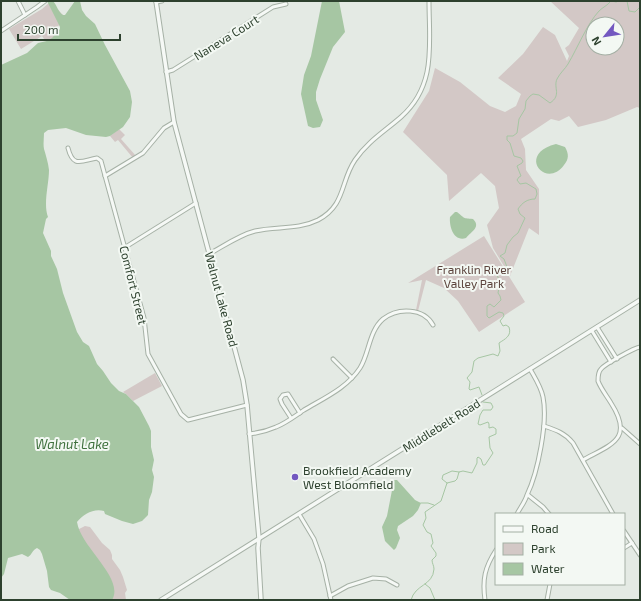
<svg xmlns="http://www.w3.org/2000/svg" width="641" height="601" viewBox="0 0 641 601" font-family="'Exo 2',sans-serif">
	<style>
		.green { fill: #d3c8c6; fill-rule: evenodd }
		.water { fill: #a6c6a3 }
		.lines { fill: none; stroke-linecap: round; stroke-linejoin: round }
		.stream { stroke: #a6c6a3; stroke-width: 1 }
		.minor-casing { stroke: #a6b1a6; stroke-width: 5 }
		.tertiary-casing { stroke: #a6b1a6; stroke-width: 5.5 }
		.minor { stroke: #f6f9f6; stroke-width: 3 }
		.tertiary { stroke: #f6f9f6; stroke-width: 3.5 }
		.poi-dot { fill: #7358c0; stroke: #f3f8f3; stroke-width: 1.5 }
		.labels { text-anchor: middle; dominant-baseline: central; stroke-width: 4; stroke-linejoin: round; paint-order: stroke }
		.street-label { font-size: 12px; fill: #2d412e; stroke: #f3f8f3 }
		.park-label { font-size: 12px; fill: #5b433c; stroke: #f3f8f3 }
		.poi-label { font-size: 12px; fill: #2d412e; stroke: #f3f8f3; text-anchor: start }
		.water-label { font-size: 13px; font-style: italic; fill: #3e703c; stroke: #f3f8f3 }
	</style>
	<rect width="100%" height="100%" fill="#e4eae4"/>
	<g class="green">
		<path d="M550,1H640V108L637,107L606,120L578,127L569,116L559,121L551,119L521,139L525,149L526,170L539,189V235L529,228L510,276L493,248L487,225L499,208L495,186L481,173L449,201L447,175L403,132L429,91L435,68L460,82L490,106L505,112L516,106L521,94L498,78L523,54L543,27L555,35L567,61L569,56L565,48L569,45L579,28ZM593,24H617V48H593Z"/>
		<path d="M50,2L68,20L53,29L61,43L51,49L42,36L21,49L9,29L42,9Z"/>
		<path d="M119,129L125,135L121,139L136,156L133,158L118,140L115,142L110,136Z"/>
		<path d="M484,236L525,302L479,332L458,301L444,288L426,280L418,311L416,310L422,280L408,283Z"/>
		<path d="M155,373L162,386L133,401L126,394L123,392Z"/>
		<path d="M85,526L90,527L102,543L110,550L112,555V559L120,570L123,577L127,590L125,593L126,600H77L79,529Z"/>
	</g>
	<g class="water">
		<path d="M47,1H53C57,5 58,12 63,15H65L75,1H80L82,10L86,16L95,24L105,45L130,91L132,102L130,117L123,127L110,136L106,137L86,135L66,128L48,130L44,133C44,138 43,144 44,149C46,156 48,162 49,170C49,184 43,204 48,217L46,219L43,233L51,251V256L57,269L63,293L77,332L83,342L89,346L97,364L103,371L111,383L119,391L126,394L139,407L149,426L151,431V447L154,460L152,470L154,477L152,492L149,500L148,515L142,521L133,524L122,521L105,514L104,511C94,508 83,514 77,522C81,548 125,578 112,600H70L60,593L51,590L49,587L47,571L42,554L40,550L37,548C32,550 32,555 28,557L22,554L8,558L4,574L1,578V65L27,53L38,43L47,41L52,38L60,29V27Z"/>
		<path d="M322,1H339L345,32L333,47L320,79L316,92V100L323,120L320,127L313,128L308,126L301,94L304,75L311,56Z"/>
		<path d="M556,144L565,147C569,154 569,159 564,165C546,190 516,154 556,144Z"/>
		<path d="M455,212H457C466,219 462,218 473,219C481,227 472,231 466,238C454,242 449,227 450,217Z"/>
		<path d="M394,480H397L415,500L421,503L418,510L413,516L398,526L397,530L400,538L396,548L394,550L385,541L382,527L387,516Z"/>
	</g>
	<g class="lines">
		<g class="stream">
			<path d="M612,1L616,2L619,1"/>
			<path d="M627,1L629,11L635,12L640,7"/>
			<path d="M482,395L479,387L470,390L469,389L470,382L467,378L472,372L474,361L478,358L493,354L498,356L500,351L499,343C505,339 512,336 509,327L506,325L503,326L500,321L504,316L503,313L499,312L489,318L487,316V306L490,304L494,307L501,300L500,296L498,293L500,282L497,275L498,271L503,267L505,268L507,267L504,259L500,256L505,253L507,245L513,237L518,233L525,218L520,214L518,209C522,203 527,199 535,199L537,194L536,189L526,183L520,184L517,180L519,177L521,176L517,166L522,163L523,161L521,158L514,156L510,143L507,140V136H513L517,133L519,119L525,109L526,101L530,96L533,94L539,95L550,103C562,95 553,88 557,79C560,73 565,69 568,64C578,47 587,24 599,11C603,7 607,6 611,1"/>
			<path d="M447,483L442,479L443,475L452,471L459,472"/>
			<path d="M421,503H428L434,505"/>
			<path d="M425,584L430,588L435,600"/>
			<path d="M411,600C415,584 433,586 434,569C434,566 432,563 432,560L436,556V553L431,546L433,543L431,534L427,532L423,525L426,518L425,512L441,501L447,483L455,481L457,479L459,472L463,471L472,473L477,463V458L478,457L481,459L483,465H485L493,453L490,448L489,437L496,434V429L493,427L489,428V424L488,422L480,425L478,424L480,415L483,410H491L493,407L491,403L483,402"/>
		</g>
		<g class="minor-casing">
			<g id="minor">
				<path d="M18,1L25,15"/>
				<path d="M156,2L162,1"/>
				<path d="M1,31L37,7L45,1"/>
				<path d="M166,72L173,70L273,7L286,4"/>
				<path d="M68,148C73,168 81,161 97,158L101,161L144,318L148,354L181,414L188,420L192,419L247,405"/>
				<path d="M105,176L143,153L164,128L174,122"/>
				<path d="M124,248L196,203"/>
				<path d="M209,254C224,246 239,235 255,231C276,226 298,230 318,220C346,205 340,182 355,160C367,142 385,131 401,117C437,85 429,44 429,1"/>
				<path d="M597,327L617,359"/>
				<path d="M592,331L611,362"/>
				<path d="M333,359L352,378"/>
				<path d="M291,418L282,404L280,399L283,395L288,394L300,413"/>
				<path d="M544,426C556,430 565,433 573,443L613,514"/>
				<path d="M622,428L640,444"/>
				<path d="M249,434C259,433 267,431 276,427C286,423 295,416 304,410C324,398 347,388 360,368C369,354 369,331 383,319C398,307 424,308 433,325"/>
				<path d="M583,460C612,444 634,439 611,403C607,396 601,389 598,381C598,377 598,372 601,369C605,364 634,348 640,347"/>
				<path d="M528,495L543,507L549,514"/>
				<path d="M299,514L314,539L323,564L331,600"/>
				<path d="M517,514C520,508 525,502 527,495C538,472 548,422 543,397C541,387 535,378 530,369"/>
				<path d="M624,531L640,555"/>
				<path d="M624,548L632,543"/>
				<path d="M330,596L348,586L373,578L386,579L397,585"/>
				<path d="M485,600C482,579 485,567 496,550"/>
				<path d="M547,600L550,584"/>
			</g>
		</g>
		<g class="tertiary-casing">
			<g id="tertiary">
				<path d="M156,1L174,122L243,380L247,405L259,538L258,548L261,600"/>
				<path d="M161,600L640,300"/>
			</g>
		</g>
		<use href="#minor" class="minor"/>
		<use href="#tertiary" class="tertiary"/>
	</g>
	<circle class="poi-dot" cx="295" cy="477" r="4"/>
	<g class="labels">
		<g class="street-label">
			<text transform="translate(226 37) rotate(-32)">Naneva Court</text>
			<text transform="translate(134 285) rotate(76)">Comfort Street</text>
			<text transform="translate(222 299) rotate(75)">Walnut Lake Road</text>
			<text transform="translate(441 425) rotate(-32)">Middlebelt Road</text>
		</g>
		<g class="park-label">
			<text x="474" y="269">Franklin River<tspan x="474" dy="14">Valley Park</tspan></text>
		</g>
		<g class="poi-label">
			<text x="303" y="470">Brookfield Academy<tspan x="303" dy="14">West Bloomfield</tspan></text>
		</g>
		<g class="water-label">
			<text x="72" y="444">Walnut Lake</text>
		</g>
	</g>
	<rect width="641" height="601" fill="none" stroke="#2d412e" stroke-width="4"/>
	<rect x="495" y="513" width="130" height="72" fill="#f3f8f3" stroke="#a4afa4"/>
	<rect x="503" y="526" width="20" height="6" fill="#f6f9f6" stroke="#a4afa4"/>
	<text x="531" y="533" font-size="12" fill="#2d412e">Road</text>
	<rect x="503" y="543" width="20" height="12" fill="#d3c8c6" stroke="#a4afa4"/>
	<text x="531" y="553" font-size="12" fill="#2d412e">Park</text>
	<rect x="503" y="563" width="20" height="12" fill="#a6c6a3" stroke="#a4afa4"/>
	<text x="531" y="573" font-size="12" fill="#2d412e">Water</text>
	<g transform="translate(605 36) rotate(240)"><circle r="19" fill="#f3f8f3" stroke="#a4afa4"/>
	<path d="M0-3L7 15L0 10L-7 15Z" fill="#7358c0"/>
	<text y="-6" font-size="11" font-weight="bold" text-anchor="middle" fill="#2d412e">N</text>
	</g>
	<path d="M18 34v6h102v-6" fill="none" stroke="#2d412e" stroke-width="2"/>
	<text x="24" y="34" font-size="12" fill="#2d412e" stroke="#f3f8f3" stroke-width="3" paint-order="stroke">200 m</text>
</svg>
